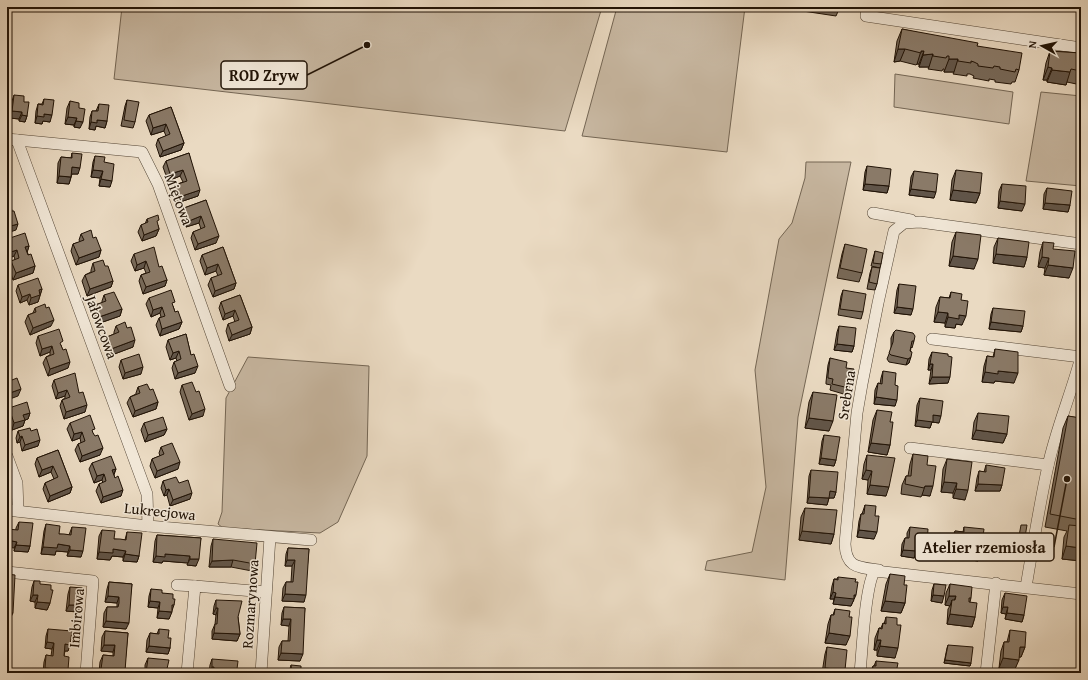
<svg xmlns="http://www.w3.org/2000/svg" width="1088" height="680" viewBox="0 0 1088 680" font-family="'Gentium Book Plus',serif">
	<style>
		.green { fill: #c8b8a2; stroke: #746654 }
		.lines { fill: none; stroke-linecap: round; stroke-linejoin: round }
		.street-casing { stroke: #534535; stroke-width: 12 }
		.street { stroke: #f1e7d7; stroke-width: 11 }
		.wall { fill: #776959; stroke: #211306 }
		.shaded-wall { fill: #615549; stroke: #211306 }
		.building { fill: #8a7a68; stroke: #211306 }
		.labels { text-anchor: middle; dominant-baseline: central; stroke-width: 3; stroke-linejoin: round; paint-order: stroke }
		.street-label { font-size: 15px; fill: #211306; stroke: #f1e7d7 }
		.leader { fill: none; stroke: #211306; stroke-width: 1.5 }
		.callout-dot { fill: #211306; stroke: #f1e7d7; stroke-width: 1.5 }
		.callout { fill: #f1e7d7; stroke: #211306; stroke-width: 1.5 }
		.callout-label { font-size: 16px; text-anchor: middle; font-weight: bold; fill: #211306 }
	</style>
	<rect width="100%" height="100%" fill="#eadac2"/>
	<filter id="stains"><feTurbulence type="fractalNoise" baseFrequency=".005" numOctaves="4"/><feColorMatrix values="0 0 0 0 .2 0 0 0 0 .09 0 0 0 0 .02 0 0 0 .5 -.17"/></filter>
	<radialGradient id="worn" r=".72"><stop offset=".6" stop-color="#630" stop-opacity="0"/><stop offset="1" stop-color="#630" stop-opacity=".3"/></radialGradient>
	<g class="green">
		<path d="M122,7H602L565,131L114,79Z"/>
		<path d="M617,7H745L727,152L582,136Z"/>
		<path d="M895,74L1013,92L1009,124L894,107Z"/>
		<path d="M1041,92L1081,96V186L1026,181Z"/>
		<path d="M806,162H851L798,417L785,580L705,570L707,561L752,552L766,487L755,370L779,239L792,223L805,178Z"/>
		<path d="M248,357L369,366L367,456L338,522L320,533L223,528L218,524L222,512L226,398Z"/>
	</g>
	<g class="lines">
		<g class="street-casing">
			<g id="street">
				<path d="M867,7L866,16L1081,48"/>
				<path d="M7,139L142,152L158,184L230,386"/>
				<path d="M17,140L147,494L148,526"/>
				<path d="M873,213L911,220"/>
				<path d="M932,339L1081,357"/>
				<path d="M910,448L1048,465"/>
				<path d="M7,456L17,483L18,511"/>
				<path d="M7,510L148,526L311,540"/>
				<path d="M879,570C858,567 846,568 845,544L857,413L862,384L878,303L894,231L904,223L920,222L1081,244"/>
				<path d="M7,572L93,581L86,673"/>
				<path d="M177,585L195,586"/>
				<path d="M1026,587C1033,546 1039,506 1048,466C1056,429 1071,394 1081,357"/>
				<path d="M187,673L195,586L266,592"/>
				<path d="M261,673L270,537"/>
				<path d="M860,673C862,654 865,583 875,571L1081,594"/>
				<path d="M986,673L996,583"/>
			</g>
		</g>
		<use href="#street" class="street"/>
	</g>
	<g class="wall">
		<path d="M783,7H840L836,16L783,8Z"/>
		<path d="M902,29L977,46L1019,70L1015,82H1012L1011,84L995,82V80L989,79V81L973,78L974,76L970,74H967V76L953,74L954,72H944V69H943L942,71L928,69L929,67H919V64H917L916,65L900,61L894,62L897,41Z"/>
		<path d="M1050,51L1081,53V85L1067,82L1066,85L1047,82V80H1043L1046,63Z"/>
		<path d="M14,95L24,102L27,116L25,122L19,121V119L10,118L12,101Z"/>
		<path d="M44,99L50,122L43,121L42,124L35,123L36,111L38,104H42Z"/>
		<path d="M127,100L135,122L133,128L121,126L125,106Z"/>
		<path d="M70,101L79,108L80,128L74,127V125L65,124L67,108Z"/>
		<path d="M99,104L107,121L105,128L96,126L95,130L89,129L90,117L92,111H96Z"/>
		<path d="M171,107L184,143L181,150L160,157L156,145L158,139L166,136L164,131L151,135L146,121L149,115Z"/>
		<path d="M72,153L78,174H72L69,184L57,183L58,163L61,157L71,158Z"/>
		<path d="M189,153L198,196L177,203L173,191L175,185L183,182L180,176L168,181L163,167L166,161Z"/>
		<path d="M95,156L104,162L110,187L99,186L100,178L91,177L93,162Z"/>
		<path d="M867,166L889,186L887,193L863,190L865,172Z"/>
		<path d="M956,170L980,193L976,203L950,200L952,180Z"/>
		<path d="M914,171L934,198L909,195L911,177Z"/>
		<path d="M1002,184L1022,211L998,208L999,191Z"/>
		<path d="M1047,188L1070,205L1068,212L1043,209L1044,194Z"/>
		<path d="M206,200L216,243L195,250L191,238L193,232L201,229L199,223L186,227L182,215L184,208Z"/>
		<path d="M147,219L158,225L159,229L156,236L142,241L138,232L141,225L145,224Z"/>
		<path d="M956,232L974,269L949,266L952,242Z"/>
		<path d="M81,234L93,238L101,250L99,257L76,265L71,251L73,244L80,242L79,240Z"/>
		<path d="M998,238L1027,257L1024,267L993,263L994,247Z"/>
		<path d="M7,239L29,246L27,252L35,266L33,273L13,280L9,268L11,261L15,260L14,256L7,259Z"/>
		<path d="M1043,242L1053,249L1069,278L1044,275L1045,268L1038,267L1040,252Z"/>
		<path d="M845,244L862,273L859,282L837,278L842,254Z"/>
		<path d="M223,247L236,283L234,289L213,297L208,285L211,278L218,276L216,271L205,275L200,261L202,255Z"/>
		<path d="M875,251L881,264L880,268L871,266Z"/>
		<path d="M134,254L159,267L167,280L165,286L143,294L139,281L141,275L146,273L144,268L135,271L131,261Z"/>
		<path d="M93,263L113,281L111,287L87,296L82,281L85,275L91,272V270Z"/>
		<path d="M872,267L877,284L875,290L867,289L870,273Z"/>
		<path d="M899,284L911,315L894,313L897,290Z"/>
		<path d="M18,285L42,289L38,302L29,305L27,300L20,303L16,291Z"/>
		<path d="M843,290L863,312L861,319L838,315L841,296Z"/>
		<path d="M951,292L961,300L962,325L956,324L955,328L945,327V323L934,322L936,307L940,297L949,298Z"/>
		<path d="M104,295L122,309L120,316L97,324L93,312L95,305L102,303V301Z"/>
		<path d="M240,295L252,327L250,334L229,341L226,331L228,324L235,322L233,316L223,320L219,308L221,302Z"/>
		<path d="M149,298L173,306L175,312L182,322L179,329L160,336L156,325L159,318L161,317L160,313L151,317L146,304Z"/>
		<path d="M35,308L51,326L30,335L25,322L28,315L33,313Z"/>
		<path d="M993,308L1023,326L1021,332L989,329L991,314Z"/>
		<path d="M116,326L127,328L133,347L109,356L104,343L107,337L114,334V332Z"/>
		<path d="M839,326L854,346L852,352L834,350L837,332Z"/>
		<path d="M894,332L914,341L912,348L911,347L909,363L906,365L889,362L887,359L891,349V338Z"/>
		<path d="M186,334L195,373L175,379L172,368L174,362L177,361L176,358L170,360L166,347L168,340Z"/>
		<path d="M38,336L61,345L68,368L48,376L43,363L46,357L50,355V352L40,356L36,343Z"/>
		<path d="M995,349L1014,383L995,381L994,383L982,382L984,366L987,356L993,357Z"/>
		<path d="M932,352L948,383L929,384L931,370H928L929,359Z"/>
		<path d="M830,358L846,368L853,374L847,395L830,390L831,385L826,384V382L828,365Z"/>
		<path d="M121,360L141,374L123,379L119,367Z"/>
		<path d="M883,371L895,385V406L874,404L875,390L878,383L880,384L881,378Z"/>
		<path d="M54,380L79,393L85,412L64,419L60,406L62,400L65,398V396L56,399L52,386Z"/>
		<path d="M182,385L203,416L189,420L180,392Z"/>
		<path d="M138,387L150,390L158,402L156,409L133,417L127,403L130,397L136,394V393Z"/>
		<path d="M813,392L829,431L805,428L809,402Z"/>
		<path d="M920,398L939,423L932,422L930,428L915,426L917,405Z"/>
		<path d="M1081,403V561L1062,559L1064,537L1067,531L1045,527L1063,428L1068,416L1078,418L1080,410H1079Z"/>
		<path d="M9,408L30,413L28,419L25,420L23,426L12,430L7,414Z"/>
		<path d="M877,410L890,422V445L887,455L868,452L873,420Z"/>
		<path d="M978,413L1007,434L1003,443L972,439L974,422Z"/>
		<path d="M70,423L93,433L100,455L80,462L75,450L78,444L81,443L80,438L72,441L67,429Z"/>
		<path d="M144,423L167,429L164,435L145,442L141,430Z"/>
		<path d="M18,431H31L38,446L22,451L20,442L17,443L16,438Z"/>
		<path d="M824,435L836,460L834,466L819,464L822,441Z"/>
		<path d="M161,447L178,469L155,478L150,466L152,459L160,456L159,453Z"/>
		<path d="M58,450L72,487L70,493L48,502L43,489L45,483L54,479L51,472L39,477L35,464L37,458Z"/>
		<path d="M913,454L927,465L930,496L922,495L921,497L901,494L902,485L906,476H908L910,464Z"/>
		<path d="M867,455L886,496L867,494L868,480L862,479L864,464Z"/>
		<path d="M947,459L965,500L953,498V493L941,492L943,469Z"/>
		<path d="M92,463L116,469L114,475L121,496L101,503L96,491L99,484L103,483L102,480L94,483L89,469Z"/>
		<path d="M986,465L1002,485L1000,491H975L977,478L979,471L984,472Z"/>
		<path d="M811,470L836,492L834,498H829L827,505L807,503L809,476Z"/>
		<path d="M163,481L179,483L190,499L170,506L167,495L164,496L161,488Z"/>
		<path d="M865,505L874,539L857,537L859,521L861,514H862Z"/>
		<path d="M805,508L834,534L831,544L799,540L801,517Z"/>
		<path d="M19,522L30,546L28,552L14,551L16,528Z"/>
		<path d="M46,524L59,534L69,535L72,527L81,557L67,556L68,552L56,551L55,555L41,554L44,531Z"/>
		<path d="M910,527L924,551L917,550L914,558L901,556L902,544L905,538H907V533Z"/>
		<path d="M964,527L978,561L958,558V556L950,555L951,540L955,531L963,532Z"/>
		<path d="M102,530L114,539L125,540L127,532L139,556L137,562L123,561V557L112,556L110,560L97,559L99,536Z"/>
		<path d="M157,535L201,538L196,566L187,565L188,563L163,561L162,563L153,562L155,541Z"/>
		<path d="M213,539L255,564L252,571L231,567H209L211,546Z"/>
		<path d="M288,548L309,549L304,602L282,601L283,588L286,582H291L292,566H285L286,554Z"/>
		<path d="M890,574L904,585L905,603L901,613L881,611L886,584Z"/>
		<path d="M838,577L854,601H853L851,606L833,604L834,599H830L832,586L834,579H837Z"/>
		<path d="M34,581L40,584L50,603L47,610L35,608V602L30,601L32,587Z"/>
		<path d="M109,582L132,584L126,629L103,627L104,613L107,607H117V603L105,602L107,589Z"/>
		<path d="M934,584L942,603L931,601L932,590Z"/>
		<path d="M950,584L971,598L970,602L975,617L972,627L947,624L948,609L950,606L945,605L946,593Z"/>
		<path d="M70,587L78,612L66,611L68,594Z"/>
		<path d="M151,589L162,593L173,599L174,605L169,619L157,618L158,608L148,607L149,596Z"/>
		<path d="M1005,593L1024,615L1022,622L1005,619L1006,614L1001,613L1002,600Z"/>
		<path d="M216,600L238,617L240,634L237,641L212,639V631L215,624L216,615L213,614L214,606Z"/>
		<path d="M284,607L305,608L300,661L278,660L279,647L282,641H288L289,626L281,625L282,613Z"/>
		<path d="M835,609L849,617L846,645L825,643L828,624L831,615H833Z"/>
		<path d="M886,617L895,658L877,656V650H874L875,638L879,628H881L883,623L884,624Z"/>
		<path d="M48,629L70,645L68,651H65L64,656L68,670L67,673H43L44,662L46,655L51,656L52,649L45,648L46,636Z"/>
		<path d="M159,629L168,638L170,648L168,654L146,652L147,640L150,633L157,634Z"/>
		<path d="M1010,630L1025,647L1021,657H1019L1015,669L999,668L1001,651L1004,642H1007Z"/>
		<path d="M105,631L128,633L124,673H99L100,662L103,655L113,656V652L101,651L102,637Z"/>
		<path d="M948,645L971,663L970,666L944,663L947,648Z"/>
		<path d="M827,647L845,670L844,673H822L825,654Z"/>
		<path d="M148,658L166,673H145V665Z"/>
		<path d="M212,659L236,673H209L210,665Z"/>
		<path d="M876,661L896,673H870L873,666H874Z"/>
		<path d="M291,665L301,673H289Z"/>
	</g>
	<g class="shaded-wall">
		<path d="M898,49H905L900,61L894,62Z"/>
		<path d="M921,51H924L919,64H917Z"/>
		<path d="M933,54L929,67H919L923,55Z"/>
		<path d="M949,59H958L954,72H944Z"/>
		<path d="M1048,67L1052,68L1047,80H1043Z"/>
		<path d="M1052,70L1070,72L1066,85L1047,82Z"/>
		<path d="M12,111L22,112L19,119L10,118Z"/>
		<path d="M44,114L52,115L50,122L43,121L42,124L35,123L37,116Z"/>
		<path d="M22,115L27,116L25,122L19,121Z"/>
		<path d="M68,117L77,118L74,125L65,124Z"/>
		<path d="M97,120L107,121L105,128L96,126L95,130L89,129L91,122Z"/>
		<path d="M76,121L83,122L80,128L74,127Z"/>
		<path d="M166,124L164,131L151,135L153,128Z"/>
		<path d="M184,143L181,150L160,157L163,151Z"/>
		<path d="M72,167L80,168L78,174H70Z"/>
		<path d="M93,170L103,171L100,178L91,177Z"/>
		<path d="M183,170L180,176L168,181L170,174Z"/>
		<path d="M59,176L71,177L69,184L57,183Z"/>
		<path d="M101,179L112,181L110,187L99,186Z"/>
		<path d="M865,184L889,186L887,193L863,190Z"/>
		<path d="M911,189L936,192L934,198L909,195Z"/>
		<path d="M200,190L198,196L177,203L179,197Z"/>
		<path d="M953,190L980,193L976,203L950,200Z"/>
		<path d="M1000,201L1025,204L1022,211L998,208Z"/>
		<path d="M1045,203L1070,205L1068,212L1043,209Z"/>
		<path d="M201,216L199,223L186,227L189,221Z"/>
		<path d="M18,224L16,230L7,233V227Z"/>
		<path d="M159,229L156,236L142,241L144,235Z"/>
		<path d="M219,236L216,243L195,250L198,244Z"/>
		<path d="M29,246L27,253L25,247Z"/>
		<path d="M17,250L14,256L7,259V256L8,253Z"/>
		<path d="M101,250L99,257L76,265L79,258Z"/>
		<path d="M996,254L1027,257L1024,267L993,263Z"/>
		<path d="M953,256L978,259L974,269L949,266Z"/>
		<path d="M1042,257L1049,258L1045,268L1038,267Z"/>
		<path d="M146,261L144,268L135,271L137,265Z"/>
		<path d="M218,264L216,271L205,275L207,268Z"/>
		<path d="M1048,265L1073,268L1069,278L1044,275Z"/>
		<path d="M35,266L33,273L13,280L16,273Z"/>
		<path d="M167,280L165,286L143,294L146,287Z"/>
		<path d="M113,281L111,287L87,296L90,289Z"/>
		<path d="M236,283L234,289L213,297L215,291Z"/>
		<path d="M42,289L38,302L29,305L31,298L39,290Z"/>
		<path d="M30,294L27,300L20,303L22,297Z"/>
		<path d="M162,307L160,313L151,317L153,310Z"/>
		<path d="M897,307L913,309L911,315L894,313Z"/>
		<path d="M122,309L120,316L97,324L99,317Z"/>
		<path d="M235,310L233,316L223,320L225,314Z"/>
		<path d="M938,312L948,313L945,323L934,322Z"/>
		<path d="M959,315L966,316L962,325L956,324L955,328L945,327L948,317Z"/>
		<path d="M54,320L51,326L30,335L33,328Z"/>
		<path d="M182,322L179,329L160,336L162,329Z"/>
		<path d="M991,322L1023,326L1021,332L989,329Z"/>
		<path d="M252,327L250,334L229,341L232,335Z"/>
		<path d="M135,340L133,347L109,356L111,349Z"/>
		<path d="M837,344L854,346L852,352L834,350Z"/>
		<path d="M52,346L50,352L40,356L42,349Z"/>
		<path d="M179,351L176,358L170,360L173,353Z"/>
		<path d="M911,357L909,363L906,365L908,359Z"/>
		<path d="M11,362L8,369H7V363Z"/>
		<path d="M70,362L68,368L48,376L50,369Z"/>
		<path d="M930,364H933L931,370H928Z"/>
		<path d="M198,366L195,373L175,379L178,373Z"/>
		<path d="M143,367L141,374L123,379L125,373Z"/>
		<path d="M998,371L1018,373L1014,383L995,381L994,383L982,382L985,372Z"/>
		<path d="M932,377H950L948,383L929,384Z"/>
		<path d="M21,389L18,396L7,400V394Z"/>
		<path d="M67,390L65,396L56,399L58,393Z"/>
		<path d="M876,397L897,400L895,406L874,404Z"/>
		<path d="M158,402L156,409L133,417L135,411Z"/>
		<path d="M87,405L85,412L64,419L66,412Z"/>
		<path d="M205,409L203,416L189,420L192,414Z"/>
		<path d="M30,413L28,419L25,420L23,426L12,430L14,423L23,415Z"/>
		<path d="M933,415L941,416L939,423L932,422L930,428L915,426L917,420Z"/>
		<path d="M809,418L833,421L829,431L805,428Z"/>
		<path d="M167,429L164,435L145,442L148,435Z"/>
		<path d="M976,430L1007,434L1003,443L972,439Z"/>
		<path d="M82,432L80,438L72,441L74,434Z"/>
		<path d="M22,436L20,442L17,443L20,437Z"/>
		<path d="M40,440L38,446L22,451L25,445Z"/>
		<path d="M871,443L890,445L887,455L868,452Z"/>
		<path d="M103,448L100,455L80,462L82,456Z"/>
		<path d="M821,458L836,460L834,466L819,464Z"/>
		<path d="M180,462L178,469L155,478L157,471Z"/>
		<path d="M53,466L51,472L39,477L42,470Z"/>
		<path d="M116,469L113,475L112,470Z"/>
		<path d="M866,470L872,471L868,480L862,479Z"/>
		<path d="M104,474L102,480L94,483L97,476Z"/>
		<path d="M944,482L957,483L953,493L941,492Z"/>
		<path d="M978,484L1002,485L1000,491H975Z"/>
		<path d="M870,485L889,487L886,496L867,494Z"/>
		<path d="M925,486H933L930,496L922,495Z"/>
		<path d="M72,487L70,493L48,502L50,496Z"/>
		<path d="M169,489L167,495L164,496L166,490Z"/>
		<path d="M956,489L968,490L965,500L953,498Z"/>
		<path d="M123,490L121,496L101,503L103,497Z"/>
		<path d="M830,491L836,492L834,498H827Z"/>
		<path d="M192,493L190,499L170,506L173,500Z"/>
		<path d="M809,497L829,498L827,505L807,503Z"/>
		<path d="M859,530L877,532L874,539L857,537Z"/>
		<path d="M802,531L834,534L831,544L799,540Z"/>
		<path d="M1019,536L1025,537L1024,540L1018,539Z"/>
		<path d="M7,540L17,542L14,548L7,547Z"/>
		<path d="M917,543L927,544L924,551L915,550Z"/>
		<path d="M58,544L70,546L68,552L56,551L55,555L41,554L43,547Z"/>
		<path d="M16,545L30,546L28,552L14,551Z"/>
		<path d="M953,545L962,546L958,556L950,555Z"/>
		<path d="M1066,546L1081,548V561L1062,559Z"/>
		<path d="M113,549L126,551L123,557L112,556L110,560L97,559L99,552Z"/>
		<path d="M962,549L981,551L978,561L958,558Z"/>
		<path d="M70,550L83,551L81,557L67,556Z"/>
		<path d="M903,550L917,551L914,558L901,556Z"/>
		<path d="M125,554L139,556L137,562L123,561Z"/>
		<path d="M165,554L190,556L188,563L163,561L162,563L153,562L156,556Z"/>
		<path d="M190,559H199L196,566L187,565Z"/>
		<path d="M233,560L231,567H209L212,561Z"/>
		<path d="M287,560H295L292,566H285Z"/>
		<path d="M833,592L836,593L834,599H830Z"/>
		<path d="M285,594L306,595L304,602L282,601Z"/>
		<path d="M33,595H38L35,602L30,601Z"/>
		<path d="M854,595H856L851,606L833,604L835,597Z"/>
		<path d="M933,595L944,596L942,603L931,601Z"/>
		<path d="M108,596L119,597L117,603L105,602Z"/>
		<path d="M949,596H956L952,606V600L950,606L945,605Z"/>
		<path d="M150,601L160,602L158,608L148,607Z"/>
		<path d="M885,601L905,603L901,613L881,611Z"/>
		<path d="M37,602L50,603L47,610L35,608Z"/>
		<path d="M69,605H81L78,612L66,611Z"/>
		<path d="M1003,607H1008L1006,614L1001,613Z"/>
		<path d="M216,608H218L216,615L213,614Z"/>
		<path d="M159,611L172,612L169,619L157,618Z"/>
		<path d="M7,613H13L10,619H7Z"/>
		<path d="M1007,613L1024,615L1022,622L1005,619Z"/>
		<path d="M950,614L975,617L972,627L947,624Z"/>
		<path d="M283,619H291L289,626L281,625Z"/>
		<path d="M106,621L129,623L126,629L103,627Z"/>
		<path d="M214,633L240,634L237,641L212,639Z"/>
		<path d="M829,633L850,636L846,645L825,643Z"/>
		<path d="M877,640H881L877,650H874Z"/>
		<path d="M47,642L54,643L52,649L45,648Z"/>
		<path d="M65,644L70,645L68,651H63Z"/>
		<path d="M104,645H115L113,652L101,651Z"/>
		<path d="M149,646L170,648L168,654L146,652Z"/>
		<path d="M880,646L898,648L895,658L877,656Z"/>
		<path d="M1020,647H1025L1021,657H1017Z"/>
		<path d="M281,653L303,654L300,661L278,660Z"/>
		<path d="M1003,658L1019,660L1015,669L999,668Z"/>
		<path d="M945,660L971,663L970,666L944,663Z"/>
		<path d="M212,667H214L212,673H210Z"/>
		<path d="M45,668L68,670L67,673H43Z"/>
		<path d="M825,668L845,670L844,673H823Z"/>
		<path d="M101,669L125,671L124,673H100Z"/>
		<path d="M234,669H237L236,673H233Z"/>
	</g>
	<g class="building">
		<path d="M902,29L978,43L977,46L1022,53L1019,70L1016,69L1015,72L1000,69V67L994,66L993,68L978,66V64L974,62L971,61V63L958,61V59H949V56H947L946,58L933,56V54L923,55L924,51H921V53L905,49H898Z"/>
		<path d="M1050,51L1081,53V71L1071,69L1070,72L1052,70V68L1048,67Z"/>
		<path d="M14,95L24,96V102H29L27,116L22,115V112L12,111Z"/>
		<path d="M44,99L54,100L52,115L44,114V117L37,116L38,104L43,105Z"/>
		<path d="M127,100L139,102L135,122L124,120Z"/>
		<path d="M70,101L79,103V108L85,109L83,122L76,121L77,118L68,117Z"/>
		<path d="M99,104L109,105L107,121L97,120V123L91,122L92,111H98Z"/>
		<path d="M171,107L184,143L163,151L158,139L170,134L166,124L153,128L149,115Z"/>
		<path d="M72,153L82,154L80,168L72,167L71,177L59,176L61,157L72,158Z"/>
		<path d="M189,153L200,190L179,197L175,185L187,181L183,170L170,174L166,161Z"/>
		<path d="M95,156L105,157L104,162L114,164L112,181L101,179L103,171L93,170Z"/>
		<path d="M867,166L891,169L889,186L865,184Z"/>
		<path d="M956,170L982,173L980,193L953,190Z"/>
		<path d="M914,171L938,174L936,192L911,189Z"/>
		<path d="M1002,184L1026,186L1025,204L1000,201Z"/>
		<path d="M1047,188L1072,191L1070,205L1045,203Z"/>
		<path d="M7,191H8L12,211H14L18,224L7,227Z"/>
		<path d="M206,200L219,236L198,244L193,232L205,227L201,216L189,221L184,208Z"/>
		<path d="M158,215L159,220L157,221L159,229L144,235L141,225L148,222L147,219Z"/>
		<path d="M91,230L93,238L96,237L101,250L79,258L73,244L84,240L81,234Z"/>
		<path d="M956,232L981,235L978,259L953,256Z"/>
		<path d="M25,233L29,246L25,247L28,255L31,254L35,266L16,273L11,261L19,258L17,250L8,253L7,249V239Z"/>
		<path d="M998,238L1029,242L1027,257L996,254Z"/>
		<path d="M1043,242L1054,243L1053,249L1075,251L1073,268L1048,265L1049,258L1042,257Z"/>
		<path d="M845,244L867,249L862,273L840,268Z"/>
		<path d="M154,247L159,267L162,266L167,280L146,287L141,275L150,272L146,261L137,265L134,254Z"/>
		<path d="M223,247L236,283L215,291L211,278L222,274L218,264L207,268L202,255Z"/>
		<path d="M875,251L883,253L881,264L873,263Z"/>
		<path d="M103,260L105,266H108L113,281L90,289L85,275L95,271L93,263Z"/>
		<path d="M872,267L880,268L877,284L869,282Z"/>
		<path d="M38,278L42,289L39,290L40,295L31,298L30,294L22,297L18,285Z"/>
		<path d="M899,284L916,286L913,309L897,307Z"/>
		<path d="M171,290L175,302L172,303L175,312L178,311L182,322L162,329L159,318L165,316L162,307L153,310L149,298Z"/>
		<path d="M843,290L866,294L863,312L840,309Z"/>
		<path d="M114,292L122,309L99,317L95,305L106,301L104,295Z"/>
		<path d="M951,292L962,294L961,300L968,301L966,316L959,315V319L948,317V313L938,312L940,297L950,298Z"/>
		<path d="M240,295L252,327L232,335L228,324L239,320L235,310L225,314L221,302Z"/>
		<path d="M45,304L46,308L49,307L54,320L33,328L28,315L36,312L35,308Z"/>
		<path d="M993,308L1025,311L1023,326L991,322Z"/>
		<path d="M125,322L127,328L131,327L135,340L111,349L107,337L119,332L116,326Z"/>
		<path d="M839,326L856,328L854,346L837,344Z"/>
		<path d="M59,329L63,341L60,343L63,350L66,349L70,362L50,369L46,357L54,354L52,346L42,349L38,336Z"/>
		<path d="M896,330L913,333L915,336L914,341H912L910,351L912,352L911,357L908,359L891,355L889,353L893,342L894,332Z"/>
		<path d="M186,334L191,355L194,354L198,366L178,373L174,362L181,359L179,351L173,353L168,340Z"/>
		<path d="M995,349L1018,352V373L998,371V374L985,372L987,356L994,357Z"/>
		<path d="M7,352L11,362L7,363Z"/>
		<path d="M932,352L948,354V356L952,357L950,377H932L933,364H930Z"/>
		<path d="M139,354L143,367L125,373L121,360Z"/>
		<path d="M830,358L847,362L846,368L854,369L853,374L849,373L848,376L852,377L849,388L832,384L833,379L828,378V375Z"/>
		<path d="M7,366L12,380L17,378L21,389L7,394Z"/>
		<path d="M883,371L896,373L895,385L898,386L897,400L876,397L878,383L882,384Z"/>
		<path d="M75,373L79,393L83,392L87,405L66,412L62,400L70,397L67,390L58,393L54,380Z"/>
		<path d="M192,382L196,392L199,391L205,409L192,414L182,385Z"/>
		<path d="M147,384L150,390L153,389L158,402L135,411L130,397L140,393L138,387Z"/>
		<path d="M813,392L837,395L833,421L809,418Z"/>
		<path d="M920,398L943,401L941,416L933,415V422L917,420Z"/>
		<path d="M27,402L30,413L23,415L25,420L14,423L9,408Z"/>
		<path d="M877,410L892,412L890,422H893L890,445L871,443Z"/>
		<path d="M1081,410V418H1079Z"/>
		<path d="M978,413L1009,416L1007,434L976,430Z"/>
		<path d="M90,415L95,429L92,430L93,433L95,436L98,435L103,448L82,456L78,444L85,441L82,432L74,434L70,423Z"/>
		<path d="M1068,416L1081,418V520L1050,514Z"/>
		<path d="M163,417L167,429L148,435L144,423Z"/>
		<path d="M30,428L31,431L37,429L40,440L25,445L22,436L20,437L18,431Z"/>
		<path d="M824,435L840,437L836,460L821,458Z"/>
		<path d="M172,443L180,462L157,471L152,459L164,454L161,447Z"/>
		<path d="M58,450L72,487L50,496L45,483L58,477L53,466L42,470L37,458Z"/>
		<path d="M913,454L928,456L927,465L936,466L933,486H925L924,488L905,484L906,476H911Z"/>
		<path d="M867,455L895,458L889,487L870,485L872,471L866,470Z"/>
		<path d="M111,456L116,469L112,470L115,478L118,476L123,490L103,497L99,484L106,481L105,477L104,474L97,476L92,463Z"/>
		<path d="M947,459L972,462L968,490L956,489L957,483L944,482Z"/>
		<path d="M986,465L1005,468L1002,485L978,484L979,471L986,472Z"/>
		<path d="M811,470L838,472L836,492L830,491L829,498L809,497Z"/>
		<path d="M176,477L179,483L188,480L192,493L173,500L169,489L166,490L163,481Z"/>
		<path d="M865,505L876,506L875,516H879L877,532L859,530L861,514H864Z"/>
		<path d="M805,508L837,510L834,534L802,531Z"/>
		<path d="M19,522L33,523L30,546L16,545L17,542L7,540V529L18,530Z"/>
		<path d="M46,524L60,526L59,534H64L71,535L72,527L86,528L83,551L70,550V546L58,544L57,548L43,547Z"/>
		<path d="M1021,525H1027L1025,537L1019,536Z"/>
		<path d="M1069,525L1081,526V548L1066,546Z"/>
		<path d="M910,527L928,529L927,544L917,543V551L903,550L905,538H909Z"/>
		<path d="M964,527L984,529L981,551L962,549V546L953,545L955,531L964,532Z"/>
		<path d="M102,530L115,531L114,539H120L126,540L127,532L142,533L139,556L125,554L126,551L113,549V553L99,552Z"/>
		<path d="M157,535L201,538L199,559H190V556L165,554V557L156,556Z"/>
		<path d="M213,539L257,543L255,564L233,560L212,561Z"/>
		<path d="M288,548L309,549L306,595L285,594L286,582H293L295,560H287Z"/>
		<path d="M7,574L15,575L13,613H7Z"/>
		<path d="M890,574L905,576L904,585H907L905,603L885,601Z"/>
		<path d="M838,577L856,579L855,582H858L856,595H854V599L835,597L836,593L833,592L834,579L838,580Z"/>
		<path d="M34,581H40V584L51,585V590H53L50,603L37,602L38,595H33Z"/>
		<path d="M109,582L132,584L129,623L106,621L107,607H118L119,603V597L108,596Z"/>
		<path d="M934,584L946,585L944,596L933,595Z"/>
		<path d="M950,584L972,587L971,598H969V602L977,603L975,617L950,614L952,600H955L956,596H949Z"/>
		<path d="M70,587L83,588L81,605H69Z"/>
		<path d="M151,589L162,590V593L173,594V599H175L174,605H172V612L159,611L160,602L150,601Z"/>
		<path d="M1005,593L1027,596L1024,615L1007,613L1008,607H1003Z"/>
		<path d="M216,600L242,601L238,617L240,634L214,633L215,624H217L218,608H216Z"/>
		<path d="M284,607L305,608L303,654L281,653L282,641H290L291,619H283Z"/>
		<path d="M835,609L850,611L849,617H852L850,636L829,633L831,615H834Z"/>
		<path d="M886,617L897,618V625H901L898,648L880,646L881,640H877L879,628L882,629L883,623L886,624Z"/>
		<path d="M48,629L72,631L70,645L65,644L64,656L69,657L68,670L45,668L46,655L53,656L54,643L47,642Z"/>
		<path d="M159,629L169,630L168,638H171L170,648L149,646L150,633L159,634Z"/>
		<path d="M1010,630L1026,632L1025,647H1020L1019,660L1003,658L1004,642H1009Z"/>
		<path d="M105,631L128,633L125,671L101,669L103,655L114,656L115,645H104Z"/>
		<path d="M7,634H8L7,647Z"/>
		<path d="M948,645L973,647L971,663L945,660Z"/>
		<path d="M827,647L847,650L845,670L825,668Z"/>
		<path d="M148,658L169,660L166,673H146Z"/>
		<path d="M212,659L238,661L237,669H234V673H214V667H212Z"/>
		<path d="M876,661L898,663L896,673H872L873,666H876Z"/>
		<path d="M291,665L301,666V673H292Z"/>
		<path d="M939,670L960,673H938Z"/>
		<path d="M7,672L23,673H7Z"/>
	</g>
	<g class="labels">
		<g class="street-label">
			<text transform="translate(179 199) rotate(69)">Miętowa</text>
			<text transform="translate(102 327) rotate(70)">Jałowcowa</text>
			<text transform="translate(846 395) rotate(-81)">Srebrna</text>
			<text transform="translate(160 511) rotate(6)">Lukrecjowa</text>
			<text transform="translate(250 604) rotate(-86)">Rozmarynowa</text>
			<text transform="translate(76 618) rotate(-85)">Imbirowa</text>
		</g>
	</g>
	<path class="leader" d="M367 45L307 75M1067 479L1054 547"/>
	<g class="callout-dot">
		<circle cx="367" cy="45" r="4"/>
		<circle cx="1067" cy="479" r="4"/>
	</g>
	<g class="callout">
		<rect x="221" y="61" width="86" height="28" rx="4"/>
		<rect x="915" y="533" width="139" height="28" rx="4"/>
	</g>
	<g class="callout-label">
		<text x="264" y="81">ROD Zryw</text>
		<text x="984" y="553">Atelier rzemiosła</text>
	</g>
	<rect width="1088" height="680" fill="none" stroke="#eadac2" stroke-width="24"/>
	<rect x="8" y="8" width="1072" height="664" fill="none" stroke="#211306" stroke-width="2"/>
	<rect x="12" y="12" width="1064" height="656" fill="none" stroke="#211306"/>
	<g transform="translate(1042 46) rotate(278)" stroke="#f1e7d7" stroke-width="3" paint-order="stroke">
	<path d="M0-3L7 15L0 10L-7 15Z" fill="#211306"/>
	<text y="-6" font-size="11" font-weight="bold" text-anchor="middle" fill="#211306">N</text>
	</g>
	<rect width="100%" height="100%" filter="url(#stains)"/>
	<rect width="100%" height="100%" fill="url(#worn)"/>
</svg>
